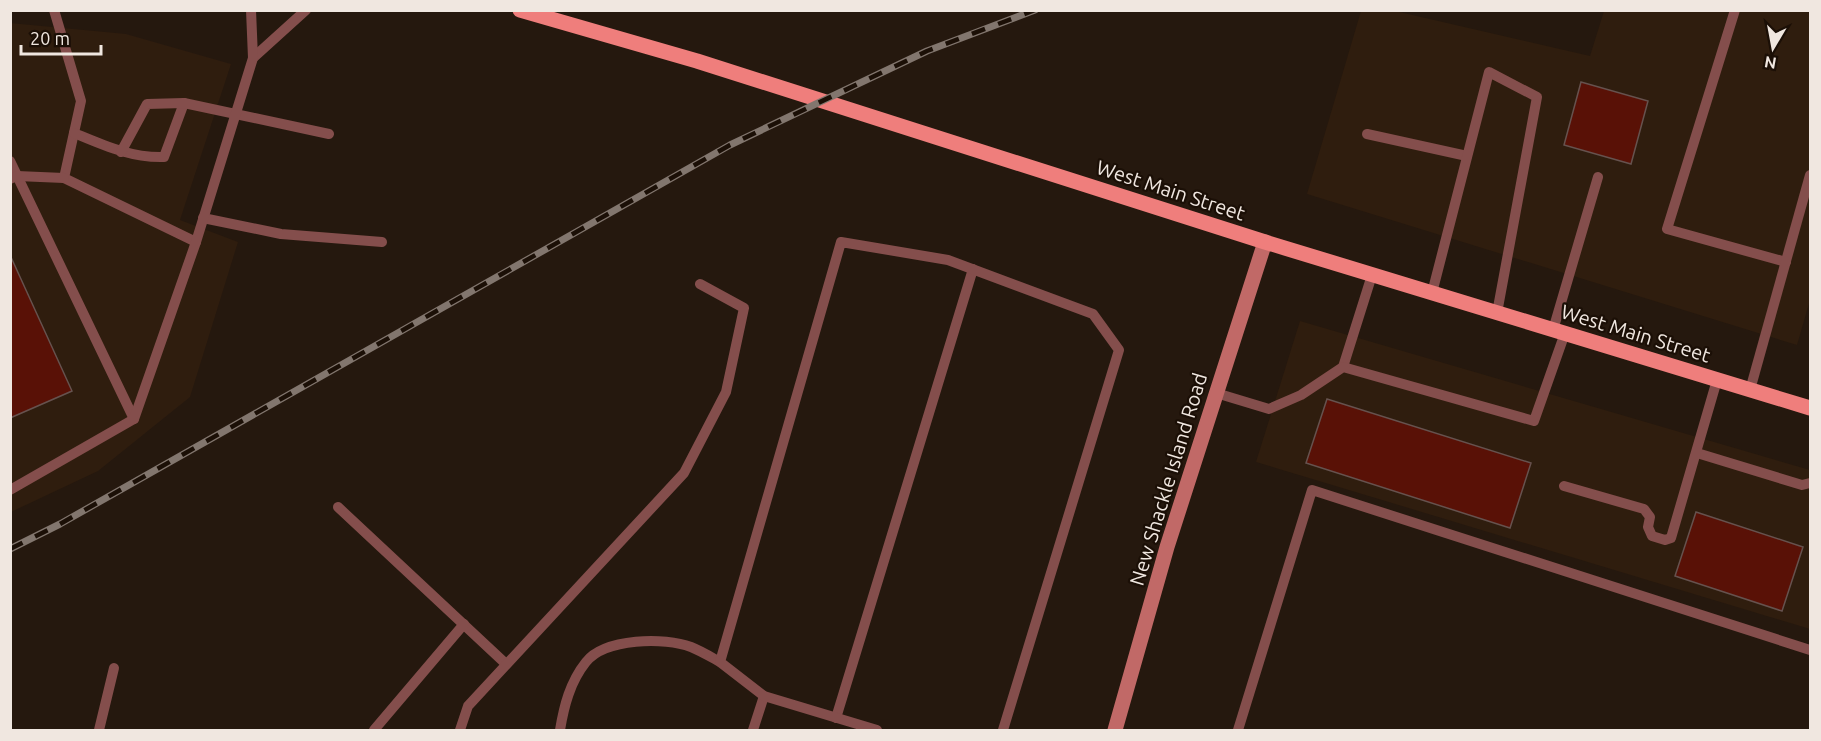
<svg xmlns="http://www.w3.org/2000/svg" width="1821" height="741" viewBox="0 0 1821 741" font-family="Ubuntu,sans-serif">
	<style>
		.built { fill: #2f1d0e }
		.building { fill: #591106; stroke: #66524e; stroke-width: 1.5 }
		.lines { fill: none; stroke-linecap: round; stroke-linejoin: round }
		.lane { stroke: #844e4c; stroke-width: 10 }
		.secondary { stroke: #c16967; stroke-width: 15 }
		.primary { stroke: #ef7e7c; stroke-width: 15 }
		.rail-casing { stroke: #82766e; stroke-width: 7 }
		.rail { stroke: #1b0f06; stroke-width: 4.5; stroke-dasharray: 14; stroke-linecap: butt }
		.labels { text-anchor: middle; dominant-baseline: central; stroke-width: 4.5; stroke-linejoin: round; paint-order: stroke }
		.street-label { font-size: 20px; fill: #f0e7e0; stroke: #1b0f06 }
	</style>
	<rect width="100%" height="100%" fill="#25180e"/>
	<g class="built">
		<path d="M1361,11H1395L1590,56L1604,11H1810V300L1797,345L1307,194Z"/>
		<path d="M10,23L126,34L231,64L180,220L238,242L190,397L98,471L11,512Z"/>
		<path d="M1300,321L1810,470V629L1256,462Z"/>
	</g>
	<g class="building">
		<path d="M1581,82L1648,101L1631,164L1564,145Z"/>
		<path d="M10,255L72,391L10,418Z"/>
		<path d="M1327,399L1531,463L1510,528L1306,463Z"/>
		<path d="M1696,512L1803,547L1782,611L1675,576Z"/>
	</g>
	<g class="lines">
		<g class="lane">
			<path d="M54,10L81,101L64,178L196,242"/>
			<path d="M1735,10L1667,229L1786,262"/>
			<path d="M253,58L306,10"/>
			<path d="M74,133C103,145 131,158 164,157L184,103"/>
			<path d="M1367,134L1467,156"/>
			<path d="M121,152L147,104L184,103L329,134"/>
			<path d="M10,161L134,419"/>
			<path d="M10,179L17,176L64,178"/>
			<path d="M203,218L281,234L382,242"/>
			<path d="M1432,293L1489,72L1537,97L1497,313"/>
			<path d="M1553,330L1598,177"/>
			<path d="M1343,367L1372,275"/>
			<path d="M1750,390L1810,175"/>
			<path d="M1216,393L1269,409L1301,395L1343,367L1534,421L1565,333"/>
			<path d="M1697,453L1802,485L1810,483"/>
			<path d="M1564,486L1644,509L1650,517L1648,527L1652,536L1665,540L1671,538L1717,380"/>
			<path d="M10,490L134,419L196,242L253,58L251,10"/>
			<path d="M338,507L506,664"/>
			<path d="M836,718L973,269"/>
			<path d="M99,730L114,668"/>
			<path d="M374,730L464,624"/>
			<path d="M460,730L468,706L684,473L726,392L744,308L700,284"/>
			<path d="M560,730C564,706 570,682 586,662C605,638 665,637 691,647C701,651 711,657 720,662"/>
			<path d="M753,730L764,696"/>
			<path d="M877,730L764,696L720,662L841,242L948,260L1093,314L1119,350L1003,730"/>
			<path d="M1238,730L1312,490L1810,650"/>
		</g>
		<path class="secondary" d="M1115,730L1167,547L1265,242"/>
		<path class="primary" d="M520,10L697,61L1265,242L1810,408"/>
		<g class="rail-casing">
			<path id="rail" d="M10,549L60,524L730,145L927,51L1035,10"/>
		</g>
		<use href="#rail" class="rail"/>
	</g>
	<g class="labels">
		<g class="street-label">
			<text transform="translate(1171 190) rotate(18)">West Main Street</text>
			<text transform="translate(1636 333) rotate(17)">West Main Street</text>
			<text transform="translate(1168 479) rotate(-73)">New Shackle Island Road</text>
		</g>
	</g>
	<rect width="1821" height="741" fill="none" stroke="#f0e7e0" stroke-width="24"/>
	<g transform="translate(1773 48) rotate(190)" stroke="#1b0f06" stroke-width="4.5" paint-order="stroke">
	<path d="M0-4.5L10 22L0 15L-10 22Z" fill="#f0e7e0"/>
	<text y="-9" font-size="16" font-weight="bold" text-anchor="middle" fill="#f0e7e0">N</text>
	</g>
	<path d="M21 45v9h80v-9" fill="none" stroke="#f0e7e0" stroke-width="3"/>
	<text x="30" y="45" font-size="18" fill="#f0e7e0" stroke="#1b0f06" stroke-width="4.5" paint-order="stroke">20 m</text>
</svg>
